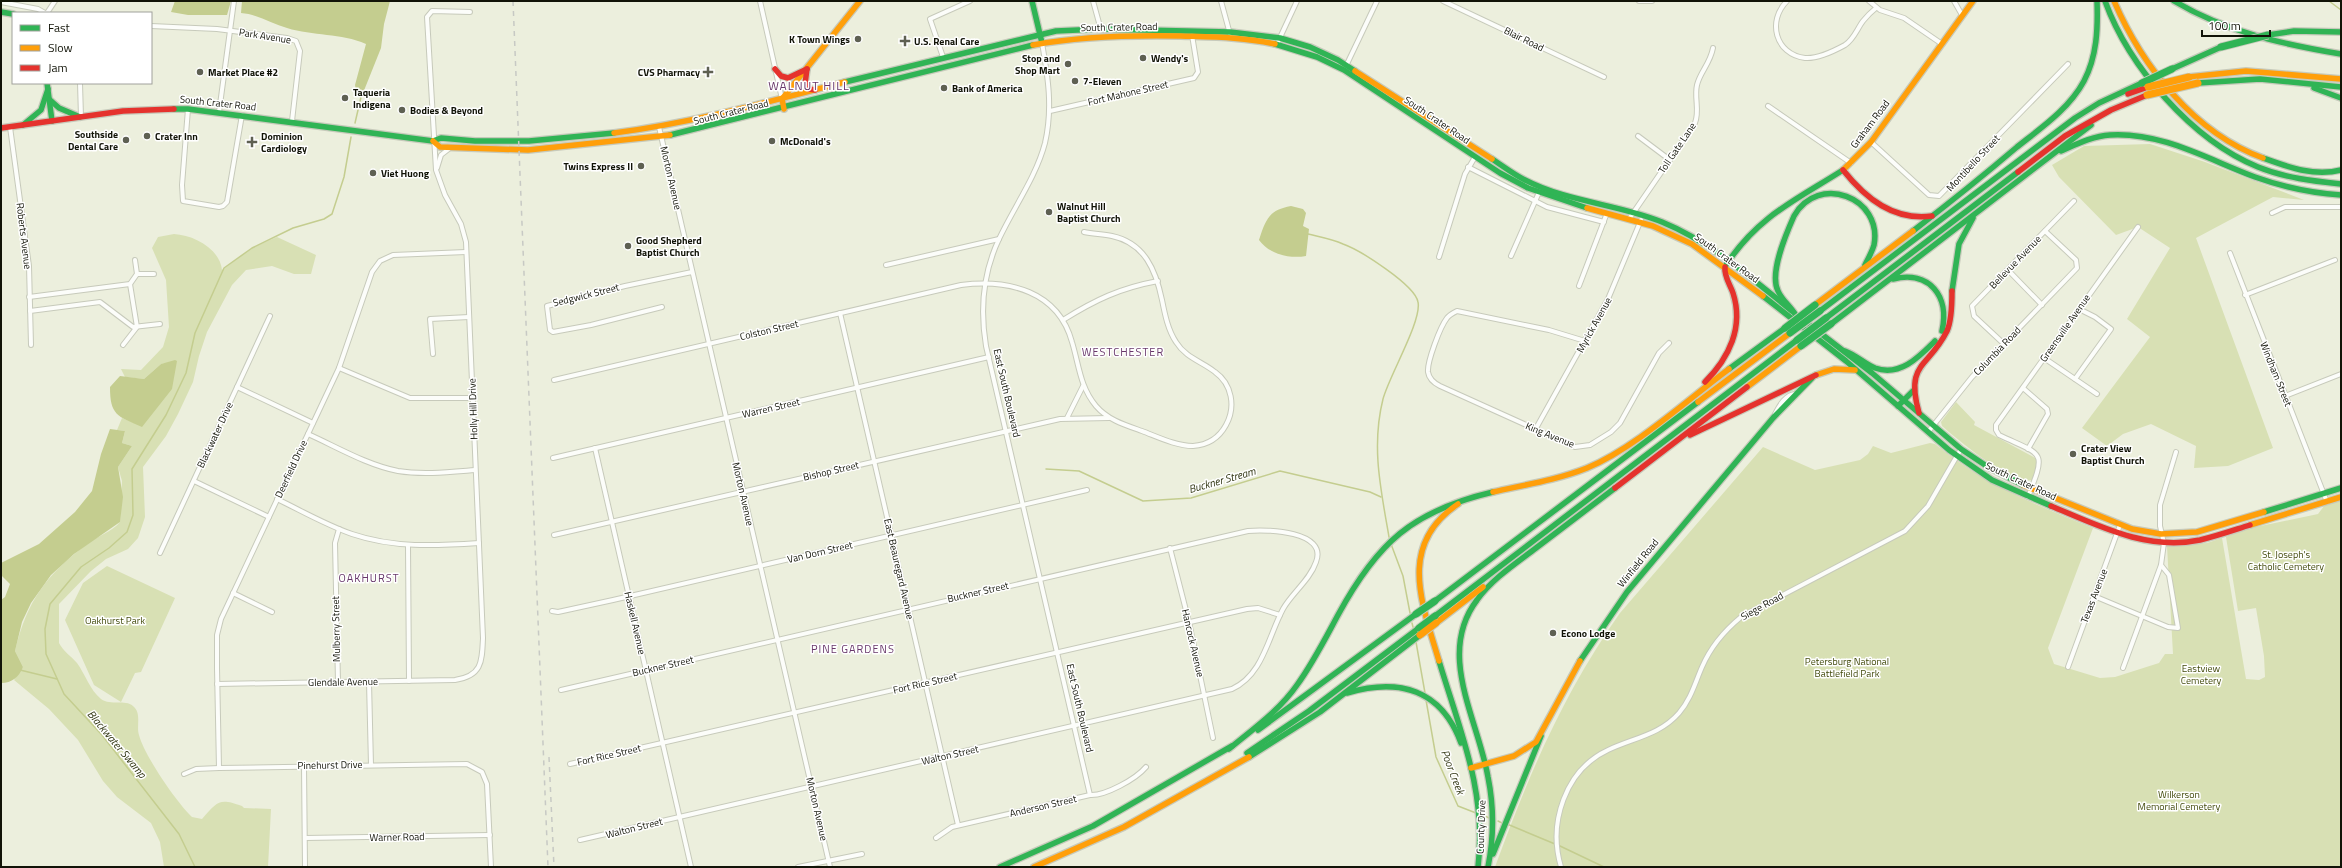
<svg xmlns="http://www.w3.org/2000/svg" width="2342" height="868" viewBox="0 0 2342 868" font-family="'Titillium Web',sans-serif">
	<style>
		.green { fill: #d8e0b4 }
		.water { fill: #c4cd8f }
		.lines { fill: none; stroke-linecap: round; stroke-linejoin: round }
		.stream { stroke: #c4cd8f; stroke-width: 1.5 }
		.street-casing { stroke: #c7cabb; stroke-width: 6 }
		.fast-casing { stroke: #c7cabb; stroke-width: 8 }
		.slow-casing { stroke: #c7cabb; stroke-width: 8 }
		.jam-casing { stroke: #c7cabb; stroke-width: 8 }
		.street { stroke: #fcfdfa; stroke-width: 4 }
		.fast { stroke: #30b455; stroke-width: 5.5 }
		.slow { stroke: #ff9f0a; stroke-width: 5.5 }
		.jam { stroke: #e5322d; stroke-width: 5.5 }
		.rail { stroke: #c7c9c4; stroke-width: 1.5; stroke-dasharray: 5 5; stroke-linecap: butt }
		.fast-bridge-casing { stroke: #c7cabb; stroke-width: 9; stroke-linecap: butt }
		.slow-bridge-casing { stroke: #c7cabb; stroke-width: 9; stroke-linecap: butt }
		.fast-bridge { stroke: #30b455; stroke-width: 7 }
		.slow-bridge { stroke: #ff9f0a; stroke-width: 7 }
		.poi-dot { fill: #5e6052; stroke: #fff; stroke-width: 1.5 }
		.labels { text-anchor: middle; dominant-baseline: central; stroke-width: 3; stroke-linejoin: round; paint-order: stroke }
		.street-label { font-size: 10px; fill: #111307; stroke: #fff }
		.poi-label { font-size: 10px; font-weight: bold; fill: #111307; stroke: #fff; text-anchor: start }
		.park-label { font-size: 10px; fill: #444c0e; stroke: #fff }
		.neighbourhood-label { font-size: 11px; letter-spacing: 1px; fill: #68376a; stroke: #fff }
		.water-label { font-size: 11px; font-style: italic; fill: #313613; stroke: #fff }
		.quarter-label { font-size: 12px; letter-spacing: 1px; fill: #68376a; stroke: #fff }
	</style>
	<rect width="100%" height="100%" fill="#ecefdd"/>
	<g class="green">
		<path d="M2150,144L2205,162L2304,200L2273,197L2196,238L2273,448L2228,466L2194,468L2196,446L2151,424L2123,434L2107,446L2082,428L2150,337L2127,319L2170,248L2138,227L2116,235L2059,177L2052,165L2084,146Z"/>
		<path d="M174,234C194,235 220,249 222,270L252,248L277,237L316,255L311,274H294L272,266L246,270L232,285L207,332L199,356L193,382L178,414L166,436L143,467L145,517L138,538L128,549L106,559L91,571L59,604V643C63,651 71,656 77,663C85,674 90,690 101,699C111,706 125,699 133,706C142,713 136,726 139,735C144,755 177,803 192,817L202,819C218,801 219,798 242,806L244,808L271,809L268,867H164L160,842L151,823L117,797L103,781L78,740L49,709L14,680L23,667L15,651C27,601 46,575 87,544C97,536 112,532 120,522L122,481L118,467L132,446L122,443L125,431L117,430L122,418L142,426L169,363L161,364L144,379L125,377L121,369L141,370L163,347L169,327L166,280L152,248L158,237Z"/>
		<path d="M1956,402L1975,422L1974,425L2039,460L2032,480C2012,485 1958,440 1942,426L1941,422Z"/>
		<path d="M1930,443L1935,444C1985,485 2034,504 2093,528L2048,648L2054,664L2100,678L2115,677L2159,663L2165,654H2173L2167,546L2207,543L2222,538L2246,679L2259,680L2265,677L2264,656L2256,608L2238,611L2226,537L2246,529L2318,514L2327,502L2341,496V867H1495C1529,774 1563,694 1620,613L1763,447L1815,470L1860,460L1868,454L1873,446L1891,453Z"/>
		<path d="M107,566L175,598L141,672L135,673L121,702L94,685L65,620L83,583Z"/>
	</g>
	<g class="water">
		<path d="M175,1H231L227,15H188L171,12Z"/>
		<path d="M242,1H390L384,24L381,48L361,98L357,96L355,85L366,44C341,33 313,36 287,28C272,24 257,14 241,13Z"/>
		<path d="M1291,206L1303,209L1306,213L1303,226L1309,229L1306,256C1289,259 1269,254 1259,240C1266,219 1269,210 1291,206Z"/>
		<path d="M175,360L177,361L172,389L142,427C117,416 110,415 110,387L120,376L144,379L161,364Z"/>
		<path d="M110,429L125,431L122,443L132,446L118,467L123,497L120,522L74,554L51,575L31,603L22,622L15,651L23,667C19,677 12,683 1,683V600L5,597L10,584L1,575V563L39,544L75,512L92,491L101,454Z"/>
	</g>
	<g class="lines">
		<g class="stream">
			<path d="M2329,1L2341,10"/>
			<path d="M355,123L361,97"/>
			<path d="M1308,234C1320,237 1332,239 1343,244C1360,250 1415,285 1418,302C1422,321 1389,376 1383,399C1371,447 1381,490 1389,537"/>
			<path d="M1046,469L1079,471L1143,501L1191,498L1280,471L1370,492L1381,497"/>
			<path d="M1391,544L1403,576L1410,613"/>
			<path d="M1412,623L1413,627"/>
			<path d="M1416,642L1425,693"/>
			<path d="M20,670L57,679"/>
			<path d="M1426,700L1436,757L1458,806L1476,813"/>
			<path d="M1485,816L1489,818"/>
			<path d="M1498,821L1502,823"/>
			<path d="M1507,824L1555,844"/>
			<path d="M1560,846L1604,867"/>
			<path d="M195,867L179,834L102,735L64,694L46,654L45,629L50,604L81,567L109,548L127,532L133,515L132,469L166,415L186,373L195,333L224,268L252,248L293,228L324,219L332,214L344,177L351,137"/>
		</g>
		<g class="street-casing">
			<g id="street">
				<path d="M760,1L782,99"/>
				<path d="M1093,1L1101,30"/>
				<path d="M1221,1L1230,34"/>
				<path d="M1443,1L1604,77"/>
				<path d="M1639,1H1652"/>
				<path d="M1787,1C1767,21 1775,54 1805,58C1817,59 1834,51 1845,45C1854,39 1857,29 1863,21C1867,16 1871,12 1876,8"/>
				<path d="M1869,1L1880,10L1904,18L1942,44"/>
				<path d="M1954,1L1962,15"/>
				<path d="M1,2L38,9L45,13"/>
				<path d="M47,13L55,1"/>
				<path d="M151,26L217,29L287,38L296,41L300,51L292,121"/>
				<path d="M1042,43C1048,77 1053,108 1045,143C1036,177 1014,207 999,239C983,273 980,310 986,346L1090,795"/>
				<path d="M1277,44L1297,1"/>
				<path d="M943,57L930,19L970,1"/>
				<path d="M1346,66L1377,1"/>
				<path d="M80,83L81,117"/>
				<path d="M1768,106L1851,163"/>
				<path d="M188,109L182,185L183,201L219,207L223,206L227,202L242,115"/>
				<path d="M1050,111L1194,78L1198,72L1192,35"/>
				<path d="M219,112L234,1"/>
				<path d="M10,127L29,266L31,345"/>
				<path d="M659,127L830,867"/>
				<path d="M1638,136L1670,160"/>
				<path d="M1871,142L1929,195L1939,196L2068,64"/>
				<path d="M1468,167L1547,207L1604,222"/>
				<path d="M437,168L441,155L450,148"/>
				<path d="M2272,213L2285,207H2341"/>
				<path d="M1629,219L1695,123C1700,110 1694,98 1697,85C1700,72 1710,64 1713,48"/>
				<path d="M2230,253L2327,502"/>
				<path d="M1511,256L1540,190"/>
				<path d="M1439,257L1465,174L1475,157"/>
				<path d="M135,260L137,274"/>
				<path d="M886,265L999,239"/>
				<path d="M2008,270L2042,305"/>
				<path d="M1579,286L1607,213"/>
				<path d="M2245,295L2335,260"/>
				<path d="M29,297L130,284L137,274H154"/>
				<path d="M662,307L591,325L553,332L550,330L547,306L625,286L692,272"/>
				<path d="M30,311L100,302L133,327L160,324"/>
				<path d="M840,313L958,825"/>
				<path d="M1063,320C1095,300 1120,288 1158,281"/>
				<path d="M1585,341L1549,330L1457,311C1453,313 1449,315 1447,318C1440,327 1427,362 1428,372C1429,379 1434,383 1440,386L1575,447L1590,445L1611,432L1620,423L1659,353L1669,343"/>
				<path d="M2004,344L1974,316L1972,306L2074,201"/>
				<path d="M123,345L137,327L130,284"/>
				<path d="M433,354L430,319L469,317"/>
				<path d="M2044,358L2097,394"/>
				<path d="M339,368L410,398H472"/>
				<path d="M2075,379L2111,329L2095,317L2079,309"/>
				<path d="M554,380L961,285C1009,279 1058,291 1072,342C1079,365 1080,387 1096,406C1108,420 1125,425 1142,431C1158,437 1176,446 1193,446C1207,445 1219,438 1226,425C1236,407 1232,384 1215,372C1201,361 1186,358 1176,342C1168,330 1165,315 1162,300C1156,271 1145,243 1112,236C1103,234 1093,234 1084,232"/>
				<path d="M237,387L313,423"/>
				<path d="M2023,388L2047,409L2048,414L2028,449"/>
				<path d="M2285,396L2341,374"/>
				<path d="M1775,414C1779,406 1786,393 1797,394"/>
				<path d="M1067,418L1083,386"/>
				<path d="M1535,430L1608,299L1641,220"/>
				<path d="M1928,432L1972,377L2077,268L2076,260L2045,231"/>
				<path d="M308,434C337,447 367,465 398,471C423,475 450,472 475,470"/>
				<path d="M595,448L691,867"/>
				<path d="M553,458L989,357"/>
				<path d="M194,481L269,517"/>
				<path d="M2028,497C2047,449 2043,456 1999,435L1996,430V425L2138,227"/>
				<path d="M277,499C302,511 326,525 352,534C393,548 435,546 479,543"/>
				<path d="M554,535L1060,419L1109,418"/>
				<path d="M408,546L409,681"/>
				<path d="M1170,548L1189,622L1213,738"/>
				<path d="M160,553L270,316"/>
				<path d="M233,593L272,612"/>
				<path d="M2094,596L2168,627L2178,628L2169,575L2161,565"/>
				<path d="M552,611L558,612L613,600L1087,490"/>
				<path d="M2068,667L2120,525"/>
				<path d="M2123,668L2161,565L2164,543L2160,526V505L2176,452"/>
				<path d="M338,682L335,543L339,529"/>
				<path d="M369,682L371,765"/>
				<path d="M217,684L455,680C482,676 482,662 483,638L466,242L461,224L445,195L436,170L427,17L432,11L470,12"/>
				<path d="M561,690L1248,531C1267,529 1328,531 1316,562C1310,580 1292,593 1283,609C1268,637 1263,675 1232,689L580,840"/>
				<path d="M570,764L1247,609L1258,608L1280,615"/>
				<path d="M304,766L305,867"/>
				<path d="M219,768L217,668V635L221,619L339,368L372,272L380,261L393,255L466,252"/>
				<path d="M184,774L196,769L219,768L467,764L482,772L487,784L491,867"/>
				<path d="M305,838L490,835"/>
				<path d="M936,838L952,827L1090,795C1105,796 1136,779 1146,767"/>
				<path d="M798,867L862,854"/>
				<path d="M1561,867C1548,823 1565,770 1608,750C1633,738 1660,735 1679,713C1691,699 1695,683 1702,667C1711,646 1724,631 1741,617L1905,531L1928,506L1961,449"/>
			</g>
		</g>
		<g class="fast-casing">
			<g id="fast">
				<path d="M1032,1L1042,43"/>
				<path d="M2105,1C2129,67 2192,140 2258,167C2285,178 2313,181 2341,184"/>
				<path d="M2174,1C2226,32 2282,44 2341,54"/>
				<path d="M1,12L13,14"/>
				<path d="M2268,35L2294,31L2341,32"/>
				<path d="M1275,44L1317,57L1344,70L1500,173L1528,188L1587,208"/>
				<path d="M2172,69L2221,47"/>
				<path d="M845,82L1056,31L1100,29L1230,32L1280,38L1310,47L1338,60L1355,71"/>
				<path d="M47,83L52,121"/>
				<path d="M2198,83L2260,79L2341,87"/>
				<path d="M2314,88L2341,98"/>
				<path d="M50,100L59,108L80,117"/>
				<path d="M174,109H188L433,141L441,138L475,141H529L614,133"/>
				<path d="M23,125L41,110L48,89"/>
				<path d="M670,135L1033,45"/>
				<path d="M2061,151C2077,144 2093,136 2110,135C2162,132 2207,159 2255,177C2283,187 2311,193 2341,195"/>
				<path d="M2263,158C2288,167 2314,177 2341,170"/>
				<path d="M1492,159C1503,166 1513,174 1525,180C1567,202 1618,204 1662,222C1711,242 1751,278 1792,311"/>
				<path d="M1913,231C1948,204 1983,176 2017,147C2041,128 2069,109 2084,81C2097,56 2098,29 2097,1"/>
				<path d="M1726,265C1758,216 1796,200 1843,170"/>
				<path d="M1893,279C1929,270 1950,296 1942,331"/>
				<path d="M1952,291L1959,244L1973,218"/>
				<path d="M1763,296L1846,361L1949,450L1992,480L2051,506"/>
				<path d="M1820,311L2075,118L2099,103L2142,83"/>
				<path d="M1795,314C1790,306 1782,300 1778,291C1769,273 1786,234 1794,216C1818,173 1883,197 1874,245C1872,252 1868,259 1865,265"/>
				<path d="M1826,318L2018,172"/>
				<path d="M1802,319L1872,373L1961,449L1988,467L2023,485"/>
				<path d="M1831,324L2091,125"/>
				<path d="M1845,351C1856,355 1865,364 1875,368C1900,377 1919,357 1935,341"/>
				<path d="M1729,369L1785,328"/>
				<path d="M1898,406L1913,391"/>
				<path d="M2264,512L2341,488"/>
				<path d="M1435,601L1698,402"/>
				<path d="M1435,616L1797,340"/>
				<path d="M1439,661C1460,731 1487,792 1478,867"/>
				<path d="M1580,661L1627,592L1773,418L1812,378"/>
				<path d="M1347,693C1399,678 1441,689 1461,743"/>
				<path d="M1258,730L1416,614"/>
				<path d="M1229,749C1253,729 1279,711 1297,685C1313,663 1325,639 1338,615C1377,543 1412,511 1493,492"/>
				<path d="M1247,753L1309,711L1419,628"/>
				<path d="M1249,757L1320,712L1420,635"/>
				<path d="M1493,854L1541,736"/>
				<path d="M1000,867L1093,826L1232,746"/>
				<path d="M1488,867C1494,837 1494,807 1488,777C1478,719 1436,654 1477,600C1492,579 1515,564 1536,548C1562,528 1589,508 1615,488"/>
			</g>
		</g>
		<g class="slow-casing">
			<g id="slow">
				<path d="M2114,1C2142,66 2194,133 2263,158"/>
				<path d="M1033,45C1082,36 1131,35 1181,36C1213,37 1244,37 1275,44"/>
				<path d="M1355,71L1492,159"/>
				<path d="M2189,77L2246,71L2341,79"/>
				<path d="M784,109L782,99L860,1"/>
				<path d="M614,133C692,123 768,102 845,82"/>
				<path d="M433,141L440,147L528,150L670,135"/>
				<path d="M1843,170L1871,142L1973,1"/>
				<path d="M1587,208L1653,226L1692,244L1763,296"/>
				<path d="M1815,305L1913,231"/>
				<path d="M1816,375L1834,369L1855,370"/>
				<path d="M1747,387L1801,346"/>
				<path d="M1698,402L1790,333"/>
				<path d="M2023,485L2132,529L2161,534L2197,532L2264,512"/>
				<path d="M1493,492C1524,485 1557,480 1587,468C1635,448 1687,400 1729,369"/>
				<path d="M2250,525L2341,497"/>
				<path d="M1436,623L1483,587"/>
				<path d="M1439,661C1422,603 1397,545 1458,504"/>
				<path d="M1471,768L1514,756L1536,742L1580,661"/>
				<path d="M1034,867L1124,827L1249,757"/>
			</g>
		</g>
		<g class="jam-casing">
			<g id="jam">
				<path d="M775,69L781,76L788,78L807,69"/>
				<path d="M807,69L805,84L809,89L815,90"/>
				<path d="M2128,94L2148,87"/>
				<path d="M1,128L123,111L174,109"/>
				<path d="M1843,170C1866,199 1894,221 1932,216"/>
				<path d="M2018,172L2065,136L2111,110L2147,95"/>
				<path d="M1705,382C1729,358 1744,327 1733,293C1730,284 1724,277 1725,267"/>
				<path d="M1919,413C1905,362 1928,369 1947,331C1952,320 1952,303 1952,291"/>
				<path d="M1690,435L1816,375"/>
				<path d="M1615,488L1747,387"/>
				<path d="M2051,506C2099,526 2147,551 2200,540C2217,536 2234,530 2250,525"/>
			</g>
		</g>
		<use href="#street" class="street"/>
		<use href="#fast" class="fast"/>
		<use href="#slow" class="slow"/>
		<use href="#jam" class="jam"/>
		<g class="rail">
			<path d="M513,1L548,867"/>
			<path d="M549,757L554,867"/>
		</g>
		<g class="fast-bridge-casing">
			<g id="fast-bridge">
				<path d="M2221,47L2268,35"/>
				<path d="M2142,83L2172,69"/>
				<path d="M1785,328L1815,305"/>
				<path d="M1790,333L1820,311"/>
				<path d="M1797,340L1826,318"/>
				<path d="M1801,346L1831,324"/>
				<path d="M1416,614L1435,601"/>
				<path d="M1419,628L1435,616"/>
			</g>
		</g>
		<g class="slow-bridge-casing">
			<g id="slow-bridge">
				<path d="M2148,87L2189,77"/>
				<path d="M2147,95L2198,83"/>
				<path d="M1420,635L1436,623"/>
			</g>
		</g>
		<use href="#fast-bridge" class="fast-bridge"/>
		<use href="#slow-bridge" class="slow-bridge"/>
	</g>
	<g class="poi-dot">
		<circle cx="858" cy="39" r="4"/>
		<path d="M903 35h4v4h4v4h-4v4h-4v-4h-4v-4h4z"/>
		<circle cx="1143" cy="58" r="4"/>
		<circle cx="1068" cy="64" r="4"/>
		<circle cx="200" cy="72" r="4"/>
		<path d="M706 66h4v4h4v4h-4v4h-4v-4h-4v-4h4z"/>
		<circle cx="1075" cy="81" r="4"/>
		<circle cx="944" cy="88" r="4"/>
		<circle cx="345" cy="98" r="4"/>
		<circle cx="402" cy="110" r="4"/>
		<circle cx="147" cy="136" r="4"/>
		<circle cx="126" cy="140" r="4"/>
		<circle cx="772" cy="141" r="4"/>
		<path d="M250 136h4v4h4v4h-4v4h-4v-4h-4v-4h4z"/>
		<circle cx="641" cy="166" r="4"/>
		<circle cx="373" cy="173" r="4"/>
		<circle cx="1049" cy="212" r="4"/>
		<circle cx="628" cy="246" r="4"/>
		<circle cx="2073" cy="454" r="4"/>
		<circle cx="1553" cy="633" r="4"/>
	</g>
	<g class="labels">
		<g class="street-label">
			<text transform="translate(1119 27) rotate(-1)">South Crater Road</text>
			<text transform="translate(265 36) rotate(9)">Park Avenue</text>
			<text transform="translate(1524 39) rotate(26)">Blair Road</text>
			<text transform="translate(1128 93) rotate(-13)">Fort Mahone Street</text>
			<text transform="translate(218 103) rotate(6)">South Crater Road</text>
			<text transform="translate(731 112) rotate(-14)">South Crater Road</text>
			<text transform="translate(1437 120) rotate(34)">South Crater Road</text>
			<text transform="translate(1870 124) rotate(-53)">Graham Road</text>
			<text transform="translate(1677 148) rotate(-56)">Toll Gate Lane</text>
			<text transform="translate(1973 163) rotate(-47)">Montibello Street</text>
			<text transform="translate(671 178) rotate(77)">Morton Avenue</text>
			<text transform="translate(24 236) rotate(83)">Roberts Avenue</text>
			<text transform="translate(1727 258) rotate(36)">South Crater Road</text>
			<text transform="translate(2015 262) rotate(-46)">Bellevue Avenue</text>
			<text transform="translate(586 295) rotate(-14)">Sedgwick Street</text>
			<text transform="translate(1594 325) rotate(-61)">Myrick Avenue</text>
			<text transform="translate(2065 328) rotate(-55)">Greensville Avenue</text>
			<text transform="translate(769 330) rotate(-13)">Colston Street</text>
			<text transform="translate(1997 351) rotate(-46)">Columbia Road</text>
			<text transform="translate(2276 374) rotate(68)">Windham Street</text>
			<text transform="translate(1007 393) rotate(77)">East South Boulevard</text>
			<text transform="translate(771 408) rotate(-13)">Warren Street</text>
			<text transform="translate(473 409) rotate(-92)">Holly Hill Drive</text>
			<text transform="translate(215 435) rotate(-65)">Blackwater Drive</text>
			<text transform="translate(1550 435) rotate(22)">King Avenue</text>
			<text transform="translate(291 469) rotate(-65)">Deerfield Drive</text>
			<text transform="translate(831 471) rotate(-13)">Bishop Street</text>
			<text transform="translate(2021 481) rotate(25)">South Crater Road</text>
			<text transform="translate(743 494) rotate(77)">Morton Avenue</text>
			<text transform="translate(820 552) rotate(-13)">Van Dorn Street</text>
			<text transform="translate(1638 563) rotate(-51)">Winfield Road</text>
			<text transform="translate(899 569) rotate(77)">East Beauregard Avenue</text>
			<text transform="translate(978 592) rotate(-13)">Buckner Street</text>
			<text transform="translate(2094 596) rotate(-69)">Texas Avenue</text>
			<text transform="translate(1762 606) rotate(-29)">Siege Road</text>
			<text transform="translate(635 623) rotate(77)">Haskell Avenue</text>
			<text transform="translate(336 629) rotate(-91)">Mulberry Street</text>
			<text transform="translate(1193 643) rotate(77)">Hancock Avenue</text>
			<text transform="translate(663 666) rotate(-13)">Buckner Street</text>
			<text transform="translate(343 682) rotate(-1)">Glendale Avenue</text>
			<text transform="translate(925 683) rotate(-13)">Fort Rice Street</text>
			<text transform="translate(1080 708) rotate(77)">East South Boulevard</text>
			<text transform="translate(609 755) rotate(-13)">Fort Rice Street</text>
			<text transform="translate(950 755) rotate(-13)">Walton Street</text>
			<text transform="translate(330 765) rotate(-1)">Pinehurst Drive</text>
			<text transform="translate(1043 806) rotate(-13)">Anderson Street</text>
			<text transform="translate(817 809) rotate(77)">Morton Avenue</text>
			<text transform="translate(1481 827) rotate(-88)">County Drive</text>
			<text transform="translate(634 828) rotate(-14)">Walton Street</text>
			<text transform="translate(397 837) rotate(-1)">Warner Road</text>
		</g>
		<g class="poi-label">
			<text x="850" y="39" text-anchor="end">K Town Wings</text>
			<text x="914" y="41">U.S. Renal Care</text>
			<text x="1060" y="58" text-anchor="end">Stop and<tspan x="1060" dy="12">Shop Mart</tspan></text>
			<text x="1151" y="58">Wendy's</text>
			<text x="208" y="72">Market Place #2</text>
			<text x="700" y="72" text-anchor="end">CVS Pharmacy</text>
			<text x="1083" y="81">7-Eleven</text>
			<text x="952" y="88">Bank of America</text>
			<text x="353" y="92">Taqueria<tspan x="353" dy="12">Indigena</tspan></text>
			<text x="410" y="110">Bodies &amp; Beyond</text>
			<text x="118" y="134" text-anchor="end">Southside<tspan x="118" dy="12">Dental Care</tspan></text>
			<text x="155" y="136">Crater Inn</text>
			<text x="261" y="136">Dominion<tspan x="261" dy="12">Cardiology</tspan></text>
			<text x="780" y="141">McDonald's</text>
			<text x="633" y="166" text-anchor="end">Twins Express II</text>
			<text x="381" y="173">Viet Huong</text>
			<text x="1057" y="206">Walnut Hill<tspan x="1057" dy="12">Baptist Church</tspan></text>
			<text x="636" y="240">Good Shepherd<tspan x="636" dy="12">Baptist Church</tspan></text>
			<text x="2081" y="448">Crater View<tspan x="2081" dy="12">Baptist Church</tspan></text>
			<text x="1561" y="633">Econo Lodge</text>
		</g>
		<g class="park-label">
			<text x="2286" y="554">St. Joseph's<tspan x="2286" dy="12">Catholic Cemetery</tspan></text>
			<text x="115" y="620">Oakhurst Park</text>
			<text x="1847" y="661">Petersburg National<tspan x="1847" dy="12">Battlefield Park</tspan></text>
			<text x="2201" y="668">Eastview<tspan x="2201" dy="12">Cemetery</tspan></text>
			<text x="2179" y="794">Wilkerson<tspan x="2179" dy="12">Memorial Cemetery</tspan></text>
		</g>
		<g class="neighbourhood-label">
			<text x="1123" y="352">WESTCHESTER</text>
			<text x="369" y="578">OAKHURST</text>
			<text x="853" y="649">PINE GARDENS</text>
		</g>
		<g class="water-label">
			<text transform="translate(1222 480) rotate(-16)">Buckner Stream</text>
			<text transform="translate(117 744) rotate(50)">Blackwater Swamp</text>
			<text transform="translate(1453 772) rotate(69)">Poor Creek</text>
		</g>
		<g class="quarter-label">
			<text x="809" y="85">WALNUT HILL</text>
		</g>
	</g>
	<rect width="2342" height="868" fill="none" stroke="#111307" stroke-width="4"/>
	<rect x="12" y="12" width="140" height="72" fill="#ffffff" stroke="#a0a19c"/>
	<rect x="20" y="25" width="20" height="6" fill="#30b455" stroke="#a0a19c"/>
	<text x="48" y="32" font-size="12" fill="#111307">Fast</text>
	<rect x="20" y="45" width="20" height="6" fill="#ff9f0a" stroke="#a0a19c"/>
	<text x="48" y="52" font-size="12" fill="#111307">Slow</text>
	<rect x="20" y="65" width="20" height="6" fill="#e5322d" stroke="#a0a19c"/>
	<text x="48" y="72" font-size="12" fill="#111307">Jam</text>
	<path d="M2202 30v6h68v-6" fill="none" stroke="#111307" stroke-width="2"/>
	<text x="2208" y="30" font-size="12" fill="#111307" stroke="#ffffff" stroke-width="3" paint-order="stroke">100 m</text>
</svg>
